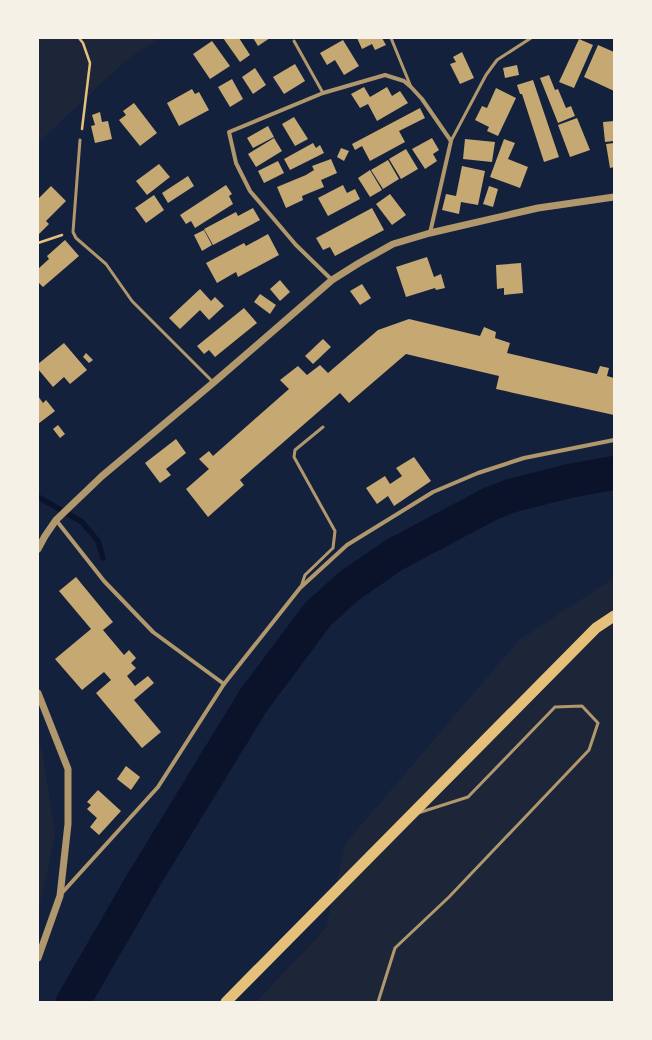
<svg xmlns="http://www.w3.org/2000/svg" width="652" height="1040" viewBox="0 0 652 1040" font-family="Helvetica,sans-serif">
	<style>
		.green { fill: #1d2539 }
		.lines { fill: none; stroke-linecap: round; stroke-linejoin: round }
		.stream { stroke: #0b132b; stroke-width: 5.5 }
		.river { stroke: #0b132b; stroke-width: 34 }
		.building { fill: #c6a872 }
		.path { stroke: #e5c07b; stroke-width: 2.5 }
		.service { stroke: #b1986c; stroke-width: 3 }
		.minor { stroke: #b1986c; stroke-width: 4 }
		.tertiary { stroke: #b1986c; stroke-width: 7 }
		.trunk { stroke: #e5c07b; stroke-width: 11 }
	</style>
	<rect width="100%" height="100%" fill="#14213d"/>
	<g class="green">
		<path d="M38,38H159L125,61L38,143Z"/>
		<path d="M614,578V1002H256L326,928L345,844L519,640Z"/>
		<path d="M38,737L43,756L55,835L38,913Z"/>
	</g>
	<g class="lines">
		<path class="stream" d="M38,497L82,522L98,541L103,558"/>
		<path class="river" d="M73,1002L143,881L253,701L318,614L349,586L394,555L490,504L510,496L569,481L614,473"/>
	</g>
	<g class="building">
		<path d="M223,38H239L250,55L240,62Z"/>
		<path d="M253,38H270L258,46Z"/>
		<path d="M357,38H382L386,45L375,50L372,44L362,49Z"/>
		<path d="M579,39L593,45L574,88L559,82Z"/>
		<path d="M343,40L359,66L344,75L335,60L327,65L320,53Z"/>
		<path d="M212,41L230,66L210,79L193,54Z"/>
		<path d="M598,45L614,52V91L584,77Z"/>
		<path d="M462,52L474,78L460,84L450,64L456,62L453,57Z"/>
		<path d="M295,64L305,81L284,94L273,77Z"/>
		<path d="M517,65L519,75L505,78L503,68Z"/>
		<path d="M255,68L266,85L253,94L242,77Z"/>
		<path d="M549,75L555,90L558,89L566,108L571,106L575,116L558,123L540,78Z"/>
		<path d="M232,79L243,99L230,107L218,87Z"/>
		<path d="M533,80L559,157L544,162L522,94H520L517,85Z"/>
		<path d="M364,87L370,97L387,87L392,96L400,91L408,103L377,121L368,104L360,108L351,94Z"/>
		<path d="M496,88L516,98L498,136L487,131L489,127L475,120L482,106L487,108Z"/>
		<path d="M192,89L195,94L199,92L209,110L179,126L167,103Z"/>
		<path d="M134,103L157,133L140,146L119,120L126,115L123,111Z"/>
		<path d="M420,108L425,118L399,131L405,142L370,161L362,146L355,150L352,144Z"/>
		<path d="M100,112L102,122L108,121L112,139L95,143L91,126L95,125L92,115Z"/>
		<path d="M294,117L308,139L295,146L282,124Z"/>
		<path d="M577,118L590,150L570,157L558,125Z"/>
		<path d="M614,121V141L605,142L603,122Z"/>
		<path d="M268,126L274,137L253,148L247,138Z"/>
		<path d="M274,138L282,151L256,167L248,154Z"/>
		<path d="M432,138L439,150L433,154L437,161L425,169L412,149Z"/>
		<path d="M465,139L495,142L492,162L463,159Z"/>
		<path d="M504,139L515,143L508,159L528,167L520,188L490,177Z"/>
		<path d="M313,143L316,148L320,145L324,153L290,170L284,159Z"/>
		<path d="M614,143V167L610,168L606,144Z"/>
		<path d="M341,148L349,151L344,161L337,157Z"/>
		<path d="M406,149L418,169L401,179L389,159Z"/>
		<path d="M331,159L337,173L321,180L324,187L302,196L303,200L286,208L277,187L306,175L314,170L312,166Z"/>
		<path d="M388,160L399,179L383,189L371,170Z"/>
		<path d="M278,161L284,173L264,183L258,171Z"/>
		<path d="M159,164L170,177L147,195L136,181Z"/>
		<path d="M462,166L485,171L478,205L461,202L459,214L442,210L446,194L456,196Z"/>
		<path d="M370,170L382,190L370,197L358,178Z"/>
		<path d="M188,176L194,186L168,203L162,193Z"/>
		<path d="M226,185L232,194L229,196L233,204L195,228L191,221L186,224L180,215Z"/>
		<path d="M343,185L347,193L355,189L360,199L328,216L318,198Z"/>
		<path d="M51,186L66,201L46,221L49,224L38,235V199Z"/>
		<path d="M489,186L498,189L493,207L483,204Z"/>
		<path d="M390,194L406,215L392,225L376,204Z"/>
		<path d="M154,195L164,210L146,223L135,208Z"/>
		<path d="M253,208L260,220L213,245L204,229L236,212L238,216Z"/>
		<path d="M372,208L384,230L335,256L330,247L323,250L316,238Z"/>
		<path d="M204,230L212,245L202,251L194,235Z"/>
		<path d="M268,234L279,255L238,277L236,272L217,283L206,263L244,243L246,246Z"/>
		<path d="M65,240L79,256L43,287L38,282V269L49,259L47,256Z"/>
		<path d="M427,257L434,277L441,274L445,288L436,290L435,288L406,297L396,267Z"/>
		<path d="M521,263L523,293L504,295V288L497,289L496,265Z"/>
		<path d="M280,280L290,292L280,301L270,289Z"/>
		<path d="M362,284L371,298L360,305L350,291Z"/>
		<path d="M200,289L211,301L215,297L224,306L209,320L200,310L180,329L169,318Z"/>
		<path d="M260,294L276,305L270,314L254,302Z"/>
		<path d="M244,308L257,323L215,357L209,350L204,354L197,346Z"/>
		<path d="M409,319L480,336L484,327L496,332L495,338L510,343L507,353L597,374L600,366L609,368L607,376L614,378V415L496,389L499,376L406,354L349,403L340,393L240,480L244,485L208,517L186,489L209,469L199,459L209,451L213,456L289,389L280,380L298,366L307,375L320,365L328,373L378,330Z"/>
		<path d="M323,339L331,347L313,364L305,356Z"/>
		<path d="M64,343L87,370L70,384L64,377L53,387L38,369V364Z"/>
		<path d="M86,353L93,360L89,363L83,357Z"/>
		<path d="M38,396L43,403L46,400L55,411L38,424Z"/>
		<path d="M58,425L65,434L60,438L53,429Z"/>
		<path d="M176,439L186,453L166,469L171,475L160,483L145,463Z"/>
		<path d="M414,457L431,481L394,506L388,496L377,504L366,488L385,476L390,484L402,476L396,468Z"/>
		<path d="M76,577L113,622L103,630L124,655L129,650L136,658L131,663L136,668L127,676L135,686L148,676L154,683L134,700L161,732L142,748L96,693L111,680L104,672L82,690L55,659L91,629L59,591Z"/>
		<path d="M126,766L140,777L131,790L117,779Z"/>
		<path d="M98,790L121,811L99,835L90,827L97,818L87,809L91,805L87,802Z"/>
	</g>
	<g class="lines">
		<g class="path">
			<path d="M79,38L83,43L90,63L82,129"/>
			<path d="M38,243L62,235"/>
		</g>
		<g class="service">
			<path d="M391,38L411,87"/>
			<path d="M294,41L323,93"/>
			<path d="M80,140L73,232L76,238L106,264L132,301L213,382"/>
			<path d="M451,141L486,75L497,60L531,38"/>
			<path d="M301,587L305,575L333,548L335,531L294,457L295,450L323,427"/>
			<path d="M378,1002L395,948L449,897L589,750L598,723L582,706L555,707L468,797L418,813"/>
		</g>
		<g class="minor">
			<path d="M332,280L296,245L250,191L236,163L229,132L323,93L385,75L404,81L411,87L422,99L451,141L430,233"/>
			<path d="M56,520L104,581L153,632L224,684"/>
			<path d="M61,894L158,787L224,684L300,588L347,545L433,492L478,473L524,458L614,440"/>
		</g>
		<g class="tertiary">
			<path d="M38,549L45,536L56,520L102,476L213,383L332,280L359,263L393,244L430,233L538,208L614,197"/>
			<path d="M38,693L68,769V824L60,896L38,958"/>
		</g>
		<path class="trunk" d="M226,1002L596,628L614,616"/>
	</g>
	<rect width="652" height="1040" fill="none" stroke="#f6f1e7" stroke-width="78"/>
</svg>
